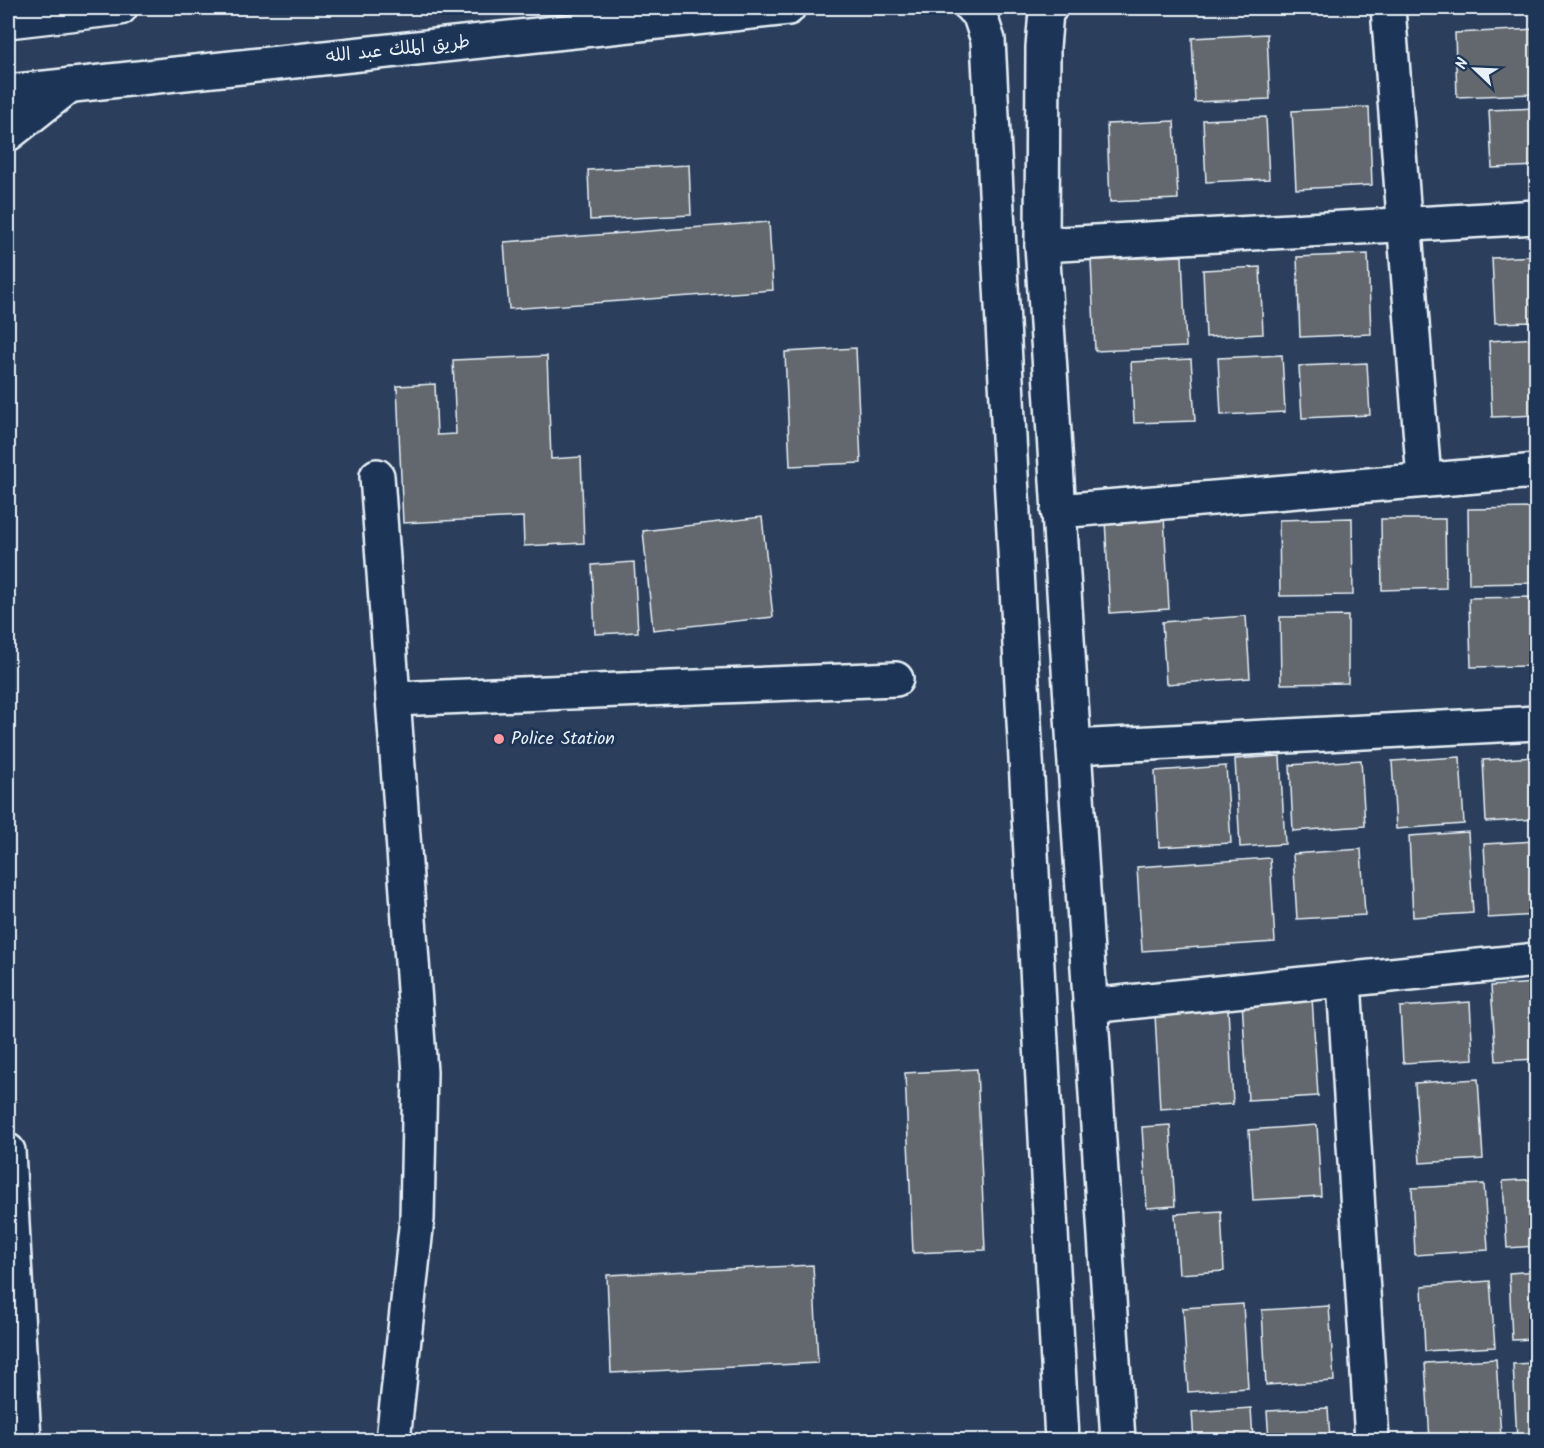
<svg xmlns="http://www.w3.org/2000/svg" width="1544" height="1448" viewBox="0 0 1544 1448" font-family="Kalam,'Playpen Sans Arabic',sans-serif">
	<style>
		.building { fill: #64676e; stroke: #e8f1f8; stroke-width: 1.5 }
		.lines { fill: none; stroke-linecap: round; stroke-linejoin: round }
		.minor-casing { stroke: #e8f1f8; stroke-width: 38 }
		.major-casing { stroke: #e8f1f8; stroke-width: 38 }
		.highway-casing { stroke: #e8f1f8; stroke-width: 38 }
		.minor { stroke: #1d3557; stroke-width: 33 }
		.major { stroke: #1d3557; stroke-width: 33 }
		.highway { stroke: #1d3557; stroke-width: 33 }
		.poi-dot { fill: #ff9aa2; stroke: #1d3557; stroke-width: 2 }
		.labels { text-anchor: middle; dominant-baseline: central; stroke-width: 6; stroke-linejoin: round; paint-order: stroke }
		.street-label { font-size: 18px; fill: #e8f1f8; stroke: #1d3557 }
		.poi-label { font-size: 18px; fill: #e8f1f8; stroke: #1d3557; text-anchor: start }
	</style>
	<rect width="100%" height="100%" fill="#2b3f5c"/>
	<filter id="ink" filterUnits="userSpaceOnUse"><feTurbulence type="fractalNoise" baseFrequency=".0167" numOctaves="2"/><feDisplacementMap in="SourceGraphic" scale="12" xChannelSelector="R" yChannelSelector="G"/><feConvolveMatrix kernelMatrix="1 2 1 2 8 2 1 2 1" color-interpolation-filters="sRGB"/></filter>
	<g filter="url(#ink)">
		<g class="building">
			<path d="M1536,29V94L1457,97L1455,33Z"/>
			<path d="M1267,34L1270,99L1195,102L1192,38Z"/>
			<path d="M1369,107L1372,185L1296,189L1292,111Z"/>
			<path d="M1536,108V166L1492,168L1489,110Z"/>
			<path d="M1266,117L1269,179L1206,182L1203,120Z"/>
			<path d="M1174,121L1178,199L1110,202L1107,124Z"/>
			<path d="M689,165L691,215L590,220L588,170Z"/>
			<path d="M769,222L773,290L509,309L504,242Z"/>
			<path d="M1368,254L1371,334L1300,337L1297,257Z"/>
			<path d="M1182,256L1186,347L1095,351L1091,260Z"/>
			<path d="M1536,256V322L1495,323L1492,258Z"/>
			<path d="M1260,267L1263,334L1206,337L1203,270Z"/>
			<path d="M1536,338V415L1492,417L1489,341Z"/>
			<path d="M856,348L861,463L790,466L785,352Z"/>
			<path d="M1282,355L1285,412L1221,415L1218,358Z"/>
			<path d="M547,356L551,459L581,457L584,543L524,546L523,517L403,523L397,386L435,384L437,435L456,434L453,360Z"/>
			<path d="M1191,359L1195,421L1134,423L1131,362Z"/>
			<path d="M1367,363L1370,415L1302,418L1299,366Z"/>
			<path d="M1536,508V583L1469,584L1468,509Z"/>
			<path d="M1164,516L1169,609L1110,613L1105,519Z"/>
			<path d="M762,517L773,617L653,630L643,531Z"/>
			<path d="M1352,518L1353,595L1280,596L1279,520Z"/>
			<path d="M1381,519H1445L1446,588L1382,590Z"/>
			<path d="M634,562L638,632L595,634L592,565Z"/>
			<path d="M1536,597V666L1471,667L1469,598Z"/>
			<path d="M1246,616L1250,678L1166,684L1162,622Z"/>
			<path d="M1348,616V683L1281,684L1280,617Z"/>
			<path d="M1280,756L1285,844L1240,847L1235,759Z"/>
			<path d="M1460,757L1464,824L1396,829L1392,761Z"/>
			<path d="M1536,757V819L1486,822L1483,760Z"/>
			<path d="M1361,760L1365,826L1293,831L1290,765Z"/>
			<path d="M1226,766L1231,843L1159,847L1155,771Z"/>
			<path d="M1468,832L1473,913L1413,917L1409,836Z"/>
			<path d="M1536,841V915L1488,918L1484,844Z"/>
			<path d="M1361,849L1365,915L1297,919L1293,854Z"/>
			<path d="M1270,858L1275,942L1142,951L1137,867Z"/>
			<path d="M1536,983V1059L1496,1061L1491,986Z"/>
			<path d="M1312,997L1318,1096L1248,1100L1242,1001Z"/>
			<path d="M1470,1002L1473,1059L1403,1063L1400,1007Z"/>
			<path d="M1228,1009L1233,1104L1160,1109L1155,1014Z"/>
			<path d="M977,1069L985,1250L913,1253L905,1073Z"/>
			<path d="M1478,1079L1483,1159L1420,1163L1415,1083Z"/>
			<path d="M1170,1125L1175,1206L1147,1208L1142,1127Z"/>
			<path d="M1317,1125L1321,1196L1253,1200L1249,1130Z"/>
			<path d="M1536,1179V1246L1507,1248L1503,1181Z"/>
			<path d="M1484,1184L1488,1250L1415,1255L1412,1188Z"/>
			<path d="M1221,1211L1224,1271L1179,1274L1175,1214Z"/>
			<path d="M813,1265L818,1363L611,1373L607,1275Z"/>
			<path d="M1536,1271V1339L1512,1340L1509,1273Z"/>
			<path d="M1490,1281L1495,1347L1425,1351L1422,1286Z"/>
			<path d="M1243,1304L1248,1388L1188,1392L1183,1308Z"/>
			<path d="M1329,1306L1334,1381L1266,1385L1262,1310Z"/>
			<path d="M1496,1359L1501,1438L1430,1440L1425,1363Z"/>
			<path d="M1536,1363V1440H1517L1513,1364Z"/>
			<path d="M1251,1408L1253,1440H1194L1192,1412Z"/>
			<path d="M1328,1408L1330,1440H1269L1267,1411Z"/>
		</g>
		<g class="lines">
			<g class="minor-casing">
				<g id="minor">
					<path d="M972,8L979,13L988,40L1062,1440"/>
					<path d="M1050,8L1046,12L1043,47L1042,245L1118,1440"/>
					<path d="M1388,8L1424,480"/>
					<path d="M1042,245L1536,217"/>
					<path d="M377,476L420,1072L417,1219L393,1440"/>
					<path d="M1058,511L1536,471"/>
					<path d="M393,699L896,679"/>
					<path d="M1074,747L1536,723"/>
					<path d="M1344,981L1372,1440"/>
					<path d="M1090,1006L1536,960"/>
				</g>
			</g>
			<g class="major-casing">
				<g id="major">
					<path d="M8,92L788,8"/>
					<path d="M8,134L70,85"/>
					<path d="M8,1151L24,1440"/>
				</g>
			</g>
			<g class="highway-casing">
				<g id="highway">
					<path d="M8,21L120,8"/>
					<path d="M624,25L723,8"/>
				</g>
			</g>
			<use href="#minor" class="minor"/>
			<use href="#major" class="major"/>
			<use href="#highway" class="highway"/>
		</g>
	</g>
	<circle class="poi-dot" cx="499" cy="739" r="6"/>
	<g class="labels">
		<g class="street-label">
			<text transform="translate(398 50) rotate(-6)">طريق الملك عبد الله</text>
		</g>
		<g class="poi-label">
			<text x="511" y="739">Police Station</text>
		</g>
	</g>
	<rect width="1544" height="1448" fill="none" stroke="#1d3557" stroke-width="30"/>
	<rect x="15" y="15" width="1514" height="1418" fill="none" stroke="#e8f1f8" stroke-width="2" filter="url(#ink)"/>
	<g transform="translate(1475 69) rotate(293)" stroke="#1d3557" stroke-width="4.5" paint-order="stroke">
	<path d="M0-4.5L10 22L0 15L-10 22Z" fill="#e8f1f8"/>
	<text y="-9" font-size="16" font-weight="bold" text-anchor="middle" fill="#e8f1f8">N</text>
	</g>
</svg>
